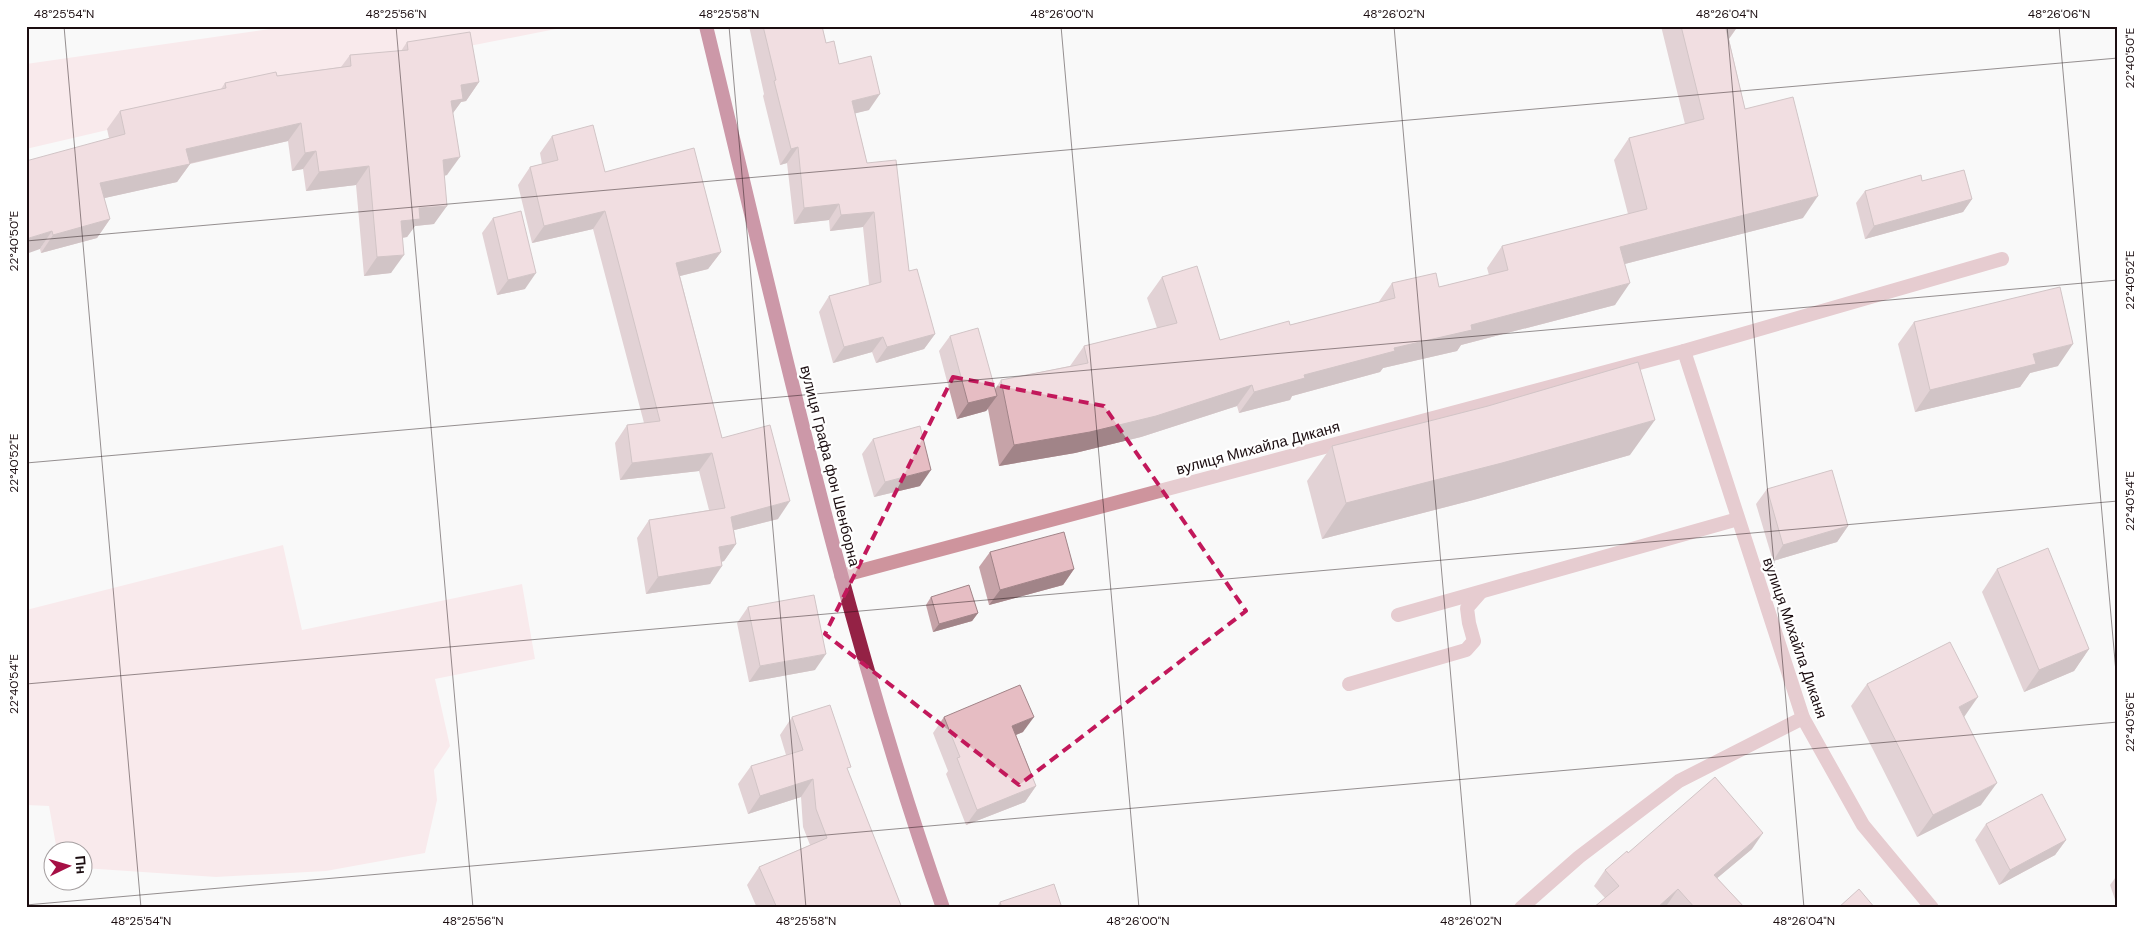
<svg xmlns="http://www.w3.org/2000/svg" width="2144" height="934" viewBox="0 0 2144 934" font-family="'DM Sans',sans-serif">
	<style>
		.green { fill: #f8d8dc }
		.lines { fill: none; stroke-linecap: round; stroke-linejoin: round }
		.service { stroke: #ce949d; stroke-width: 14 }
		.minor { stroke: #ce949d; stroke-width: 14 }
		.trunk { stroke: #942245; stroke-width: 14 }
		.wall { fill: #c6a3a8 }
		.shaded-wall { fill: #a18488 }
		.building { fill: #e6bdc3; stroke: #a18488 }
		.marked { fill: none; stroke: #c2185b; stroke-width: 4; stroke-dasharray: 10 6; stroke-linejoin: round }
		.ticks { fill: none; stroke: #1b0d10; stroke-width: 1; stroke-opacity: 0.45 }
		.labels { text-anchor: middle; dominant-baseline: central; stroke-width: 4.5; stroke-linejoin: round; paint-order: stroke }
		.street-label { font-size: 15px; fill: #1b0d10; stroke: #fff }
		.neatline { fill: none; stroke: #1b0d10; stroke-width: 2 }
		.ticks-label { font-size: 12px; text-anchor: middle; fill: #1b0d10 }
	</style>
	<rect width="100%" height="100%" fill="#f9f9f9"/>
	<g class="green">
		<path d="M291,26H571L317,76L163,117L26,149V64Z"/>
		<path d="M283,545L302,630L522,584L535,659L435,679L450,746L434,770L437,800L425,853L326,871L216,877L83,868L82,852L57,851L49,806L26,805V610Z"/>
	</g>
	<g class="lines">
		<g class="service">
			<path d="M1684,351L2002,259"/>
			<path d="M1398,615L1738,519"/>
			<path d="M1349,684L1466,650L1474,641L1469,623L1467,608L1481,592"/>
		</g>
		<g class="minor">
			<path d="M841,576L1684,351L1803,718L1863,825L1932,908"/>
			<path d="M1521,908L1579,857L1679,781L1803,718"/>
		</g>
		<path class="trunk" d="M706,26C778,322 842,620 943,908"/>
	</g>
	<g class="wall">
		<path d="M749,26H822L826,43L869,110L855,113L867,163L909,271L935,334L924,349L876,363L872,352L833,363L819,312L829,296L869,285L863,227L830,231L829,220L794,224L787,163L780,165L763,96L764,94Z"/>
		<path d="M1661,26H1738L1729,39L1745,109L1803,218L1625,264L1615,305L1461,345L1457,351L1383,368L1380,372L1292,396L1290,400L1239,413L1237,406L1141,437L1075,453L999,466L988,409L986,411L957,419L939,351L950,336L995,389L1001,380L1070,366L1084,346L1157,328L1147,298L1162,277L1220,340L1290,325L1378,303L1392,283L1439,287L1489,275L1487,268L1502,246L1628,214L1614,160L1629,138L1685,124Z"/>
		<path d="M407,42L479,82L466,101L461,102L453,113L447,175L444,176L434,224L415,226L407,237L403,238L391,273L364,276L356,185L306,191L303,169L292,171L288,141L190,164L177,182L104,198L110,219L97,238L41,253L40,249L109,138L107,129L120,111L221,89L225,83L341,67L350,55L401,51Z"/>
		<path d="M552,136L721,252L708,269L680,276L722,438L778,519L734,530L736,544L724,561L722,562L710,584L646,594L637,538L649,520L709,510L699,471L620,480L615,443L627,425L644,423L593,229L532,243L518,185L530,167L542,164L540,153Z"/>
		<path d="M1922,181L1972,199L1963,212L1865,239L1856,203L1865,191Z"/>
		<path d="M493,218L525,289L497,295L482,233Z"/>
		<path d="M1914,322L2058,366L2030,373L2020,387L1915,412L1898,344Z"/>
		<path d="M873,439L920,486L874,497L862,454Z"/>
		<path d="M1332,446L1630,455L1477,499L1322,539L1307,481Z"/>
		<path d="M1767,489L1848,526L1837,542L1773,561L1756,504Z"/>
		<path d="M990,552L1074,569L1063,585L989,605L979,567Z"/>
		<path d="M1997,569L2089,649L2074,671L2024,692L1982,592Z"/>
		<path d="M931,597L978,613L972,621L933,632L926,605Z"/>
		<path d="M748,607L815,670L749,682L737,623Z"/>
		<path d="M1867,684L1964,717L1981,805L1917,837L1851,706Z"/>
		<path d="M792,717L848,771L902,908H757L747,885L759,867L810,845L803,827L801,797L748,814L738,784L751,766L786,755L780,735Z"/>
		<path d="M944,717L1023,732L1016,735L1036,786L1025,802L966,825L946,774L948,771L933,733Z"/>
		<path d="M1986,824L2066,840L2055,855L1999,885L1975,840Z"/>
		<path d="M1752,849L1717,878L1745,908H1670L1667,905L1664,908H1593L1605,898L1594,886L1605,870L1628,853Z"/>
		<path d="M2118,874V908L2110,885Z"/>
		<path d="M1000,902L1062,908H996Z"/>
	</g>
	<g class="shaded-wall">
		<path d="M1738,26L1723,47L1726,29Z"/>
		<path d="M479,82L466,101L461,102L450,117L438,119L461,85Z"/>
		<path d="M880,94L869,110L841,117L852,101Z"/>
		<path d="M301,123L288,141L174,167L186,149Z"/>
		<path d="M798,147L787,163L780,165L791,149Z"/>
		<path d="M316,151L303,169L292,171L305,153Z"/>
		<path d="M460,157L447,175L430,178L443,160Z"/>
		<path d="M190,164L177,182L87,202L100,183Z"/>
		<path d="M369,166L356,185L306,191L319,172Z"/>
		<path d="M1818,196L1803,218L1605,269L1620,247Z"/>
		<path d="M1972,199L1963,212L1865,239L1874,226Z"/>
		<path d="M839,204L829,220L794,224L804,208Z"/>
		<path d="M447,206L434,224L415,226L407,237L388,239L401,221L419,208Z"/>
		<path d="M605,211L593,229L532,243L544,226Z"/>
		<path d="M874,212L863,227L830,231L841,215Z"/>
		<path d="M110,219L97,238L41,253L53,235Z"/>
		<path d="M52,231L40,249L26,254V239Z"/>
		<path d="M721,252L708,269L664,280L676,263Z"/>
		<path d="M404,255L391,273L364,276L377,257Z"/>
		<path d="M536,273L525,289L497,295L508,280Z"/>
		<path d="M1630,283L1615,305L1461,345L1457,351L1383,368L1380,372L1292,396L1290,400L1239,413L1254,392L1304,375L1471,325Z"/>
		<path d="M935,334L924,349L876,363L887,347Z"/>
		<path d="M883,337L872,352L833,363L844,347Z"/>
		<path d="M2073,344L2058,366L2030,373L2020,387L1915,412L1930,390L2033,354Z"/>
		<path d="M1252,385L1237,406L1141,437L1075,453L999,466L1014,445Z"/>
		<path d="M997,396L986,411L957,419L968,403Z"/>
		<path d="M1655,420L1630,455L1477,499L1322,539L1346,503Z"/>
		<path d="M712,453L699,471L620,480L632,463Z"/>
		<path d="M931,470L920,486L874,497L885,482Z"/>
		<path d="M790,501L778,519L719,534L731,517Z"/>
		<path d="M1848,526L1837,542L1773,561L1783,545Z"/>
		<path d="M736,544L724,561L707,564L719,547Z"/>
		<path d="M722,566L710,584L646,594L658,577Z"/>
		<path d="M1074,569L1063,585L989,605L1000,590Z"/>
		<path d="M978,613L972,621L933,632L939,624Z"/>
		<path d="M2089,649L2074,671L2024,692L2039,670Z"/>
		<path d="M826,654L815,670L749,682L760,666Z"/>
		<path d="M1978,697L1962,720L1959,707Z"/>
		<path d="M1034,717L1023,732L1001,741L1012,726Z"/>
		<path d="M813,779L801,797L748,814L760,796Z"/>
		<path d="M1997,783L1981,805L1917,837L1933,815Z"/>
		<path d="M1036,786L1025,802L966,825L977,810Z"/>
		<path d="M1763,833L1752,849L1703,890L1714,875Z"/>
		<path d="M2066,840L2055,855L1999,885L2010,870Z"/>
		<path d="M1678,889L1667,905L1664,908H1657Z"/>
	</g>
	<g class="building">
		<path d="M763,26H822L826,43L834,41L839,64L871,56L880,94L852,101L867,163L896,160L909,271L917,269L935,334L887,347L883,337L844,347L829,296L881,282L874,212L841,215L839,204L804,208L798,147L791,149L774,81L776,80Z"/>
		<path d="M1681,26H1736L1726,29L1745,109L1793,97L1818,196L1620,247L1630,283L1471,325L1472,330L1394,348L1395,351L1304,375L1305,378L1254,392L1252,385L1156,416L1090,432L1014,445L1001,380L1088,363L1084,346L1177,323L1162,277L1197,266L1220,340L1289,321L1290,325L1395,298L1392,283L1436,273L1439,287L1508,270L1502,246L1647,209L1629,138L1704,119Z"/>
		<path d="M470,32L479,82L461,85L463,99L451,101L460,157L443,160L447,206L419,208L420,219L401,221L404,255L377,257L369,166L319,172L316,151L305,153L301,123L186,149L190,164L100,183L110,219L53,235L52,231L26,239V161L125,134L120,111L226,88L225,83L276,72L277,76L351,66L350,55L408,50L407,42Z"/>
		<path d="M593,125L605,172L694,148L721,252L676,263L722,438L770,425L790,501L731,517L736,544L719,547L722,566L658,577L649,520L725,508L712,453L632,463L627,425L660,421L605,211L544,226L530,167L558,160L552,136Z"/>
		<path d="M1964,170L1972,199L1874,226L1865,191L1921,175L1922,181Z"/>
		<path d="M521,211L536,273L508,280L493,218Z"/>
		<path d="M2060,287L2073,344L2033,354L2036,364L1930,390L1914,322Z"/>
		<path d="M978,328L997,396L968,403L950,336Z"/>
		<path d="M1638,362L1655,420L1502,463L1346,503L1332,446L1488,406Z"/>
		<path d="M920,426L931,470L885,482L873,439Z"/>
		<path d="M1832,470L1848,526L1783,545L1767,489Z"/>
		<path d="M1064,532L1074,569L1000,590L990,552Z"/>
		<path d="M2048,548L2089,649L2039,670L1997,569Z"/>
		<path d="M969,585L978,613L939,624L931,597Z"/>
		<path d="M814,595L826,654L760,666L748,607Z"/>
		<path d="M1950,642L1978,697L1959,707L1997,783L1933,815L1867,684Z"/>
		<path d="M1020,685L1034,717L1012,726L1036,786L977,810L957,758L960,757L944,717Z"/>
		<path d="M830,705L851,767L847,768L902,908H777L759,867L827,838L816,809L813,779L760,796L751,766L803,750L792,717Z"/>
		<path d="M1715,777L1763,833L1714,875L1745,908H1695L1678,889L1657,908H1593L1619,886L1605,870L1627,851L1628,853Z"/>
		<path d="M2042,794L2066,840L2010,870L1986,824Z"/>
		<path d="M1054,884L1062,908H1002L1000,902Z"/>
		<path d="M1859,889L1875,908H1838Z"/>
	</g>
	<path d="M0 0H2144V934H0ZM953,377L1104,406L1246,611L1019,785L825,634Z" fill="#f9f9f9" fill-opacity=".55" fill-rule="evenodd"/>
	<path class="marked" d="M953,377L1104,406L1246,611L1019,785L825,634Z"/>
	<path class="ticks" d="M64,26L141,908M396,26L473,908M729,26L806,908M1061,26L1139,908M1394,26L1471,908M1727,26L1804,908M2059,26L2118,695M26,241L2118,58M26,463L2118,280M26,684L2118,501M26,905L2118,722"/>
	<g class="labels">
		<g class="street-label">
			<text transform="translate(1258 448) rotate(-15)">вулиця Михайла Диканя</text>
			<text transform="translate(830 466) rotate(76)">вулиця Графа фон Шенборна</text>
			<text transform="translate(1795 638) rotate(71)">вулиця Михайла Диканя</text>
		</g>
	</g>
	<rect width="2144" height="934" fill="none" stroke="#ffffff" stroke-width="55"/>
	<g transform="translate(68 866) rotate(85)"><circle r="24" fill="#ffffff" stroke="#a49e9f"/>
	<path d="M0-4L9 19L0 12L-9 19Z" fill="#a60f45"/>
	<text y="-8" font-size="14" font-weight="bold" text-anchor="middle" fill="#1b0d10">Пн</text>
	</g>
	<rect x="28" y="28" width="2088" height="878" class="neatline"/>
	<g class="ticks-label">
		<text x="64" y="18">48°25'54"N</text>
		<text x="396" y="18">48°25'56"N</text>
		<text x="729" y="18">48°25'58"N</text>
		<text x="1062" y="18">48°26'00"N</text>
		<text x="1394" y="18">48°26'02"N</text>
		<text x="1727" y="18">48°26'04"N</text>
		<text x="2059" y="18">48°26'06"N</text>
		<text transform="translate(2130 58) rotate(-90)" y="4">22°40'50"E</text>
		<text transform="translate(14 241) rotate(-90)" y="4">22°40'50"E</text>
		<text transform="translate(2130 280) rotate(-90)" y="4">22°40'52"E</text>
		<text transform="translate(14 463) rotate(-90)" y="4">22°40'52"E</text>
		<text transform="translate(2130 501) rotate(-90)" y="4">22°40'54"E</text>
		<text transform="translate(14 684) rotate(-90)" y="4">22°40'54"E</text>
		<text transform="translate(2130 722) rotate(-90)" y="4">22°40'56"E</text>
		<text x="141" y="925">48°25'54"N</text>
		<text x="473" y="925">48°25'56"N</text>
		<text x="806" y="925">48°25'58"N</text>
		<text x="1138" y="925">48°26'00"N</text>
		<text x="1471" y="925">48°26'02"N</text>
		<text x="1804" y="925">48°26'04"N</text>
	</g>
</svg>
